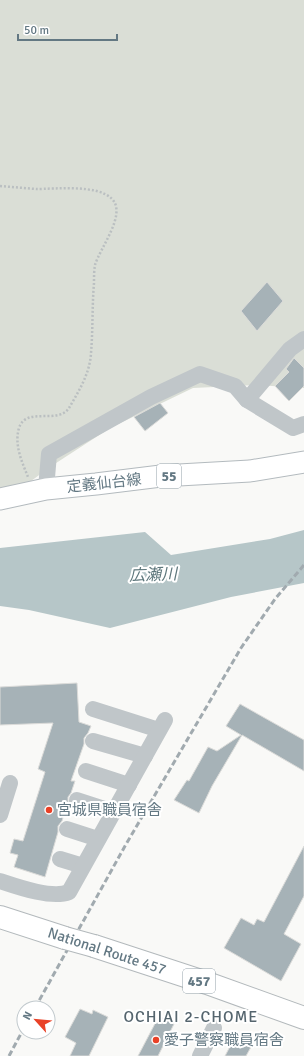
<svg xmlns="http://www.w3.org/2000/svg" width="304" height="1056" viewBox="0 0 304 1056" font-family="Signika,'Noto Sans JP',sans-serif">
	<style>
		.green { fill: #daded6 }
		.water { fill: #b6c6c8 }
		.building { fill: #a6b2b7; stroke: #dbdbd9 }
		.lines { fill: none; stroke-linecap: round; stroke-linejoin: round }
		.major-casing { stroke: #b3babe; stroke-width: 23 }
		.highway-casing { stroke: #b3b9bc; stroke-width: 24 }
		.path { stroke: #babfc1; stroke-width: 2.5; stroke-dasharray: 2 2; stroke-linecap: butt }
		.minor { stroke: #c0c6c9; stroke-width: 16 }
		.major { stroke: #fff; stroke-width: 21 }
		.highway { stroke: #fff; stroke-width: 22 }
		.rail { stroke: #a1aaaf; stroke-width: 3; stroke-dasharray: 6 3; stroke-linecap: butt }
		.highway-bridge-casing { stroke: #b3b9bc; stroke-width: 24; stroke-linecap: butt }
		.highway-bridge { stroke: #fff; stroke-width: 22 }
		.poi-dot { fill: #e94127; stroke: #fff; stroke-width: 1.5 }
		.labels { text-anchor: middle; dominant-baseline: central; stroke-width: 4; stroke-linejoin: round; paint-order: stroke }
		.shield { fill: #fff; stroke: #92a0a8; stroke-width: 1 }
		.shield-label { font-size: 14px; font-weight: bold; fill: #637883 }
		.street-label { font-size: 15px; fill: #637883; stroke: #fff }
		.poi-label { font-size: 15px; fill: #637883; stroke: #fff; text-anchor: start }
		.water-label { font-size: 16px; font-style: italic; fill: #5e777c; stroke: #fff }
		.neighbourhood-label { font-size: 16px; letter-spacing: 1px; fill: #55656e; stroke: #fff }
	</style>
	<rect width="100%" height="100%" fill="#f9f9f7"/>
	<path class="green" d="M0,0H304V388L256,385L193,388L110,428L50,467L0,504Z"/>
	<path class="water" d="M304,530V583L231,597L110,628L29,610L0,606V548L145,532L171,555L270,539Z"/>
	<g class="building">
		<path d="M267,282L283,301L257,331L241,311Z"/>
		<path d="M294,358L304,368V386L289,401L275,386L289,372L286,369Z"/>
		<path d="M160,403L168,413L145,431L134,417Z"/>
		<path d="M77,683L79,722L91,726L88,733L84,738V744L71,781H75L71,793L68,797V802L62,821L58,826V832L45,877L14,867L18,855L10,853L14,839L23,841L45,772L38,769L53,723L0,725V687Z"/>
		<path d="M240,704L304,740V771L242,735L212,786L199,813L174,800L187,780L189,781L208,747L217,751L241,735L226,726Z"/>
		<path d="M304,846V896L284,934L301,944L281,981L224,948L241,918L254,925L257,919L264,922Z"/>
		<path d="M80,1009L92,1014L93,1010L108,1017L89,1056H70L76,1043L65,1037Z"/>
		<path d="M159,1016L174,1024L158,1056H138Z"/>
		<path d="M236,1035L245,1039L243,1043L251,1047L246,1056H225Z"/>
	</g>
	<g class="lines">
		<g class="major-casing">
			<path id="major" d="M0,499L46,489L96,484L161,476L250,471L304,462"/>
		</g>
		<g class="highway-casing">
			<g id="highway">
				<path d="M0,917L65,938"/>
				<path d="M94,946L207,983L304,1018"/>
			</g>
		</g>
		<path class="path" d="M0,186C12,187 24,188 36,189C55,189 98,184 112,199C127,214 100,248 95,265C94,271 94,277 94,283C92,306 93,330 91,353C90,373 79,391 69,408C58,425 26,406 19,428C14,445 22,462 28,477"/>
		<g class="minor">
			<path d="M247,400L290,349L304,339"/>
			<path d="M46,489L49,454L151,397L200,374L235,386L247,400L293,428L304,424"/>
			<path d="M93,709L159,730"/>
			<path d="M93,741L145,756"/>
			<path d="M86,771L129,785"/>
			<path d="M77,800L114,812"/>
			<path d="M0,815L10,783"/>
			<path d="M67,829L98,839"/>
			<path d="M60,859L83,866"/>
			<path d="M0,881C18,887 52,899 69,892L165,720"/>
			<path d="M200,1056L214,1028"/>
		</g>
		<use href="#major" class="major"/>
		<use href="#highway" class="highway"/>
		<g class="rail">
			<path d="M35,1008L125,846L241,648L275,599L304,565"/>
			<path d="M9,1056L24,1028"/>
		</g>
		<g class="highway-bridge-casing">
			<path id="highway-bridge" d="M65,938L94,946"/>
		</g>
		<use href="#highway-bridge" class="highway-bridge"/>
	</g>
	<g class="poi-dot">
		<circle cx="49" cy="810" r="4"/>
		<circle cx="156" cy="1040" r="4"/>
	</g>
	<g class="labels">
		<g class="shield">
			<rect x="157" y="464" width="24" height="24" rx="3"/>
			<rect x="183" y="969" width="32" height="24" rx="3"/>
		</g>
		<g class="shield-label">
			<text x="169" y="476">55</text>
			<text x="199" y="981">457</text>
		</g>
		<g class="street-label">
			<text transform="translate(104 483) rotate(-6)">定義仙台線</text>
			<text transform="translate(107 951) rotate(18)">National Route 457</text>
		</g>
		<g class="poi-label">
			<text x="57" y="810">宮城県職員宿舎</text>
			<text x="164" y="1040">愛子警察職員宿舎</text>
		</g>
		<g class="water-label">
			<text transform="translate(153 575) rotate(-2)">広瀬川</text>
		</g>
		<g class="neighbourhood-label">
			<text x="191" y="1017">OCHIAI 2-CHOME</text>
		</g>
	</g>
	<g transform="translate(36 1020) rotate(297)"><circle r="19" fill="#ffffff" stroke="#c1c9cd"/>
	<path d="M0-3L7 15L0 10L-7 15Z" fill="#e94127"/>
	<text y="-6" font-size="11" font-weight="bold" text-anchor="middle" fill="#637883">N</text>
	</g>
	<path d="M18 34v6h99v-6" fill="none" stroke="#637883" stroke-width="2"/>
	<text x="24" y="34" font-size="12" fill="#637883" stroke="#ffffff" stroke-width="3" paint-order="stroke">50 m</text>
</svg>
